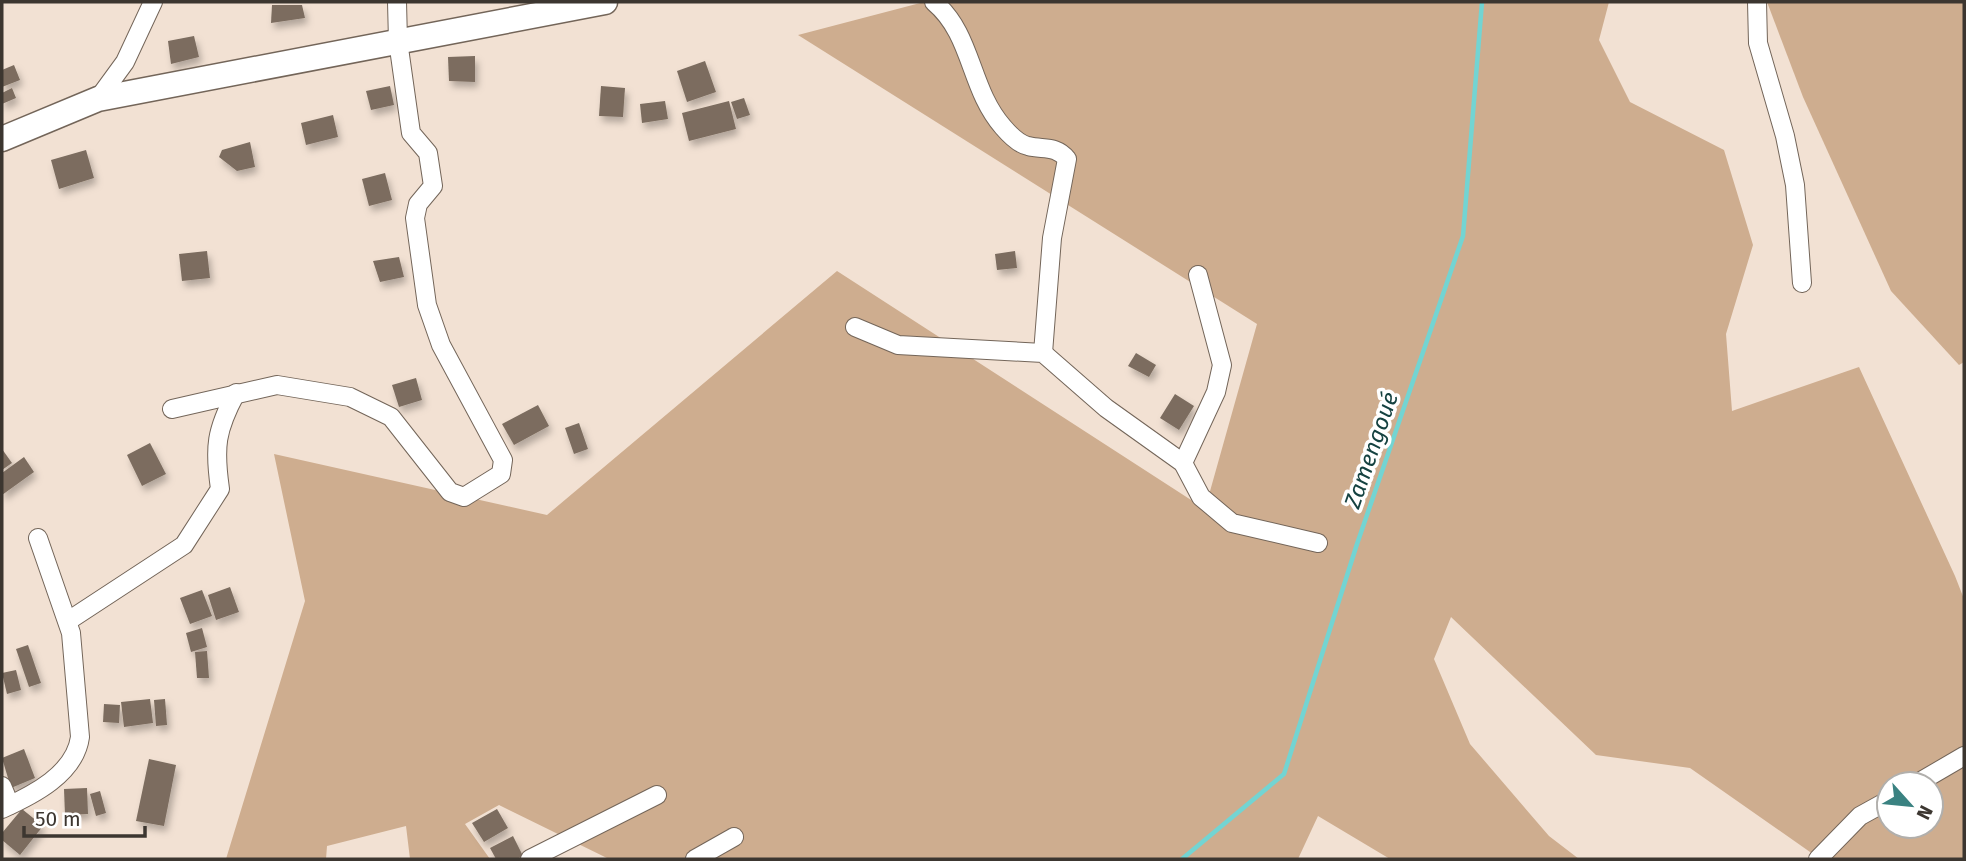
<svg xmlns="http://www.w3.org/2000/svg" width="1966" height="861" viewBox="0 0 1966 861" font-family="'Fira Sans',sans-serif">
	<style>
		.green { fill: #cead8f; fill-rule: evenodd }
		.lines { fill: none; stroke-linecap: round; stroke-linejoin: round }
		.stream { stroke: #73d4d2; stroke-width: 4.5 }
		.building { fill: #7b6c5f; filter: url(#shadow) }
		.street-casing { stroke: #736559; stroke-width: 20 }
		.secondary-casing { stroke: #736559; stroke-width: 27 }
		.street { stroke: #fff; stroke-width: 18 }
		.secondary { stroke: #fff; stroke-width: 24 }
		.labels { text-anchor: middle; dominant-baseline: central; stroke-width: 7; stroke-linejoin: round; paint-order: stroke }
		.water-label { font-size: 23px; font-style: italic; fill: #154241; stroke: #fff }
	</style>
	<defs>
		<filter id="shadow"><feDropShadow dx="3" dy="5.5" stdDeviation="3.5" flood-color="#0004"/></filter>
	</defs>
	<rect width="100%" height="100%" fill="#f2e1d3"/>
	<g class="green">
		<path d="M924,2H1609L1599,40L1630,102L1724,150L1753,245L1726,334L1732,411L1859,367L1955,576L1964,599V859H1820L1690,768L1596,755L1451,617L1434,659L1470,744L1549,836L1579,859H1390L1318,816L1298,859H609L499,805L465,824L490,859H410L406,826L327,846L326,859H226L305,601L274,454L547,515L837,271L1205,509L1257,324L798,35ZM1889,784H1931V826H1889Z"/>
		<path d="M1767,2H1964V362L1959,365L1891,291L1803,97Z"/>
	</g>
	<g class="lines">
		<path class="stream" d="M1182,859L1284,774L1357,544L1463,236L1482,2"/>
	</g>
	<g class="building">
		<path d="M272,5H302L305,18L271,23Z"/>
		<path d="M194,36L199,57L171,64L168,41Z"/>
		<path d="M475,56V82L449,81L448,57Z"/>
		<path d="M705,61L716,92L687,102L677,71Z"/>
		<path d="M14,65L20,80L2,87V70Z"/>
		<path d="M390,86L394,105L371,110L366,91Z"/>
		<path d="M601,86L625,88L623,117L599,116Z"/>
		<path d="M12,88L16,98L2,104V93Z"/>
		<path d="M744,98L750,115L737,119L731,102Z"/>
		<path d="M665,101L668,119L642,123L640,104Z"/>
		<path d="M729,101L736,129L689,141L682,113Z"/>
		<path d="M333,115L338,137L306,145L301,123Z"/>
		<path d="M250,142L255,167L237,171L219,157L222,150Z"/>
		<path d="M86,150L94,178L59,189L51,160Z"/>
		<path d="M385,173L392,200L369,206L362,179Z"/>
		<path d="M207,251L210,278L182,281L179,254Z"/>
		<path d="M1015,251L1017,268L997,270L995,254Z"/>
		<path d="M399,257L404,277L380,282L373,261Z"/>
		<path d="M1136,353L1156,365L1149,377L1128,366Z"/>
		<path d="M416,378L422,400L399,407L392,385Z"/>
		<path d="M1175,394L1194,406L1179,430L1160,418Z"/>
		<path d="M538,405L549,426L514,445L502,424Z"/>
		<path d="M579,423L588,449L574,454L565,428Z"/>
		<path d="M150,443L166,474L142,486L127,455Z"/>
		<path d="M2,449L12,463L2,470Z"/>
		<path d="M24,457L34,472L2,495V473Z"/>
		<path d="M230,587L239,612L216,620L208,595Z"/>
		<path d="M202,590L212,616L190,624L180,598Z"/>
		<path d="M202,628L207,647L191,652L186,633Z"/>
		<path d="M28,645L41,683L29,687L16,649Z"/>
		<path d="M207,651L209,678H197L195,652Z"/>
		<path d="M16,670L21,690L7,694L2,673Z"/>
		<path d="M150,699L153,723L124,727L121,702Z"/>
		<path d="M165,699L167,725L156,726L154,700Z"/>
		<path d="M104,704L120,705L119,723L103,722Z"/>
		<path d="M24,749L35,778L11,788L2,758Z"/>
		<path d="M149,759L176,765L164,826L136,821Z"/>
		<path d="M87,788L88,814L65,815L64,789Z"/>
		<path d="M100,791L106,813L96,816L90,794Z"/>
		<path d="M22,809L43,826L20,855L2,840V833Z"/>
		<path d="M497,809L508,828L484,842L472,823Z"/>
		<path d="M513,836L523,856L517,859H496L490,848Z"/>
	</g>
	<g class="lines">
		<g class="street-casing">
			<g id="street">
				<path d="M934,2C973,35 969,88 1003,127C1009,134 1018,144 1028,146C1043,150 1056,145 1067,159L1052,238L1043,353"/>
				<path d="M1757,2L1758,43L1785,136L1795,185L1802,283"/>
				<path d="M98,99L125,62L153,2"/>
				<path d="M855,327L898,345L1043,353L1106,408L1183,463L1201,497L1232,523L1318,543"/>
				<path d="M172,409L277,385L350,397L391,417L450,492L464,497L501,474L503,460L441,345L427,305L415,218L418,204L433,186L428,153L411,133L398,41L397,2"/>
				<path d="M1183,463L1216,392L1222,365L1198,275"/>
				<path d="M68,621L184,545L220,489C214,447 216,430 236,393"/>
				<path d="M1916,784L1964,756"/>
				<path d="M2,786L10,805"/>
				<path d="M2,809C33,795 75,774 80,737L71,633L38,538"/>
				<path d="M530,859L657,795"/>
				<path d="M695,859L734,837"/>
				<path d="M1818,859L1860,816L1889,800"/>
			</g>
		</g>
		<g class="secondary-casing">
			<path id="secondary" d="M2,139L98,99L605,2"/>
		</g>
		<use href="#street" class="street"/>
		<use href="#secondary" class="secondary"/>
	</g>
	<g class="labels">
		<g class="water-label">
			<text transform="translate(1371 450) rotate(-71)">Zamengoué</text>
		</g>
	</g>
	<rect width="1966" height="861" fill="none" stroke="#3c3630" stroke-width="7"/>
	<g transform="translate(1910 805) rotate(117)"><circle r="33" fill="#ffffff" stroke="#b1afac" stroke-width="2"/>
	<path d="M0-5L12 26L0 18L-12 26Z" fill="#3a8281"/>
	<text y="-10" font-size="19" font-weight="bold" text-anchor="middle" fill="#3c3630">N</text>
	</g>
	<path d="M24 826v10h121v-10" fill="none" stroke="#3c3630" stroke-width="3.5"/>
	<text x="35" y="826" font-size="21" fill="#3c3630" stroke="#ffffff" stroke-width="5" paint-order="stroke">50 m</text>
</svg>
